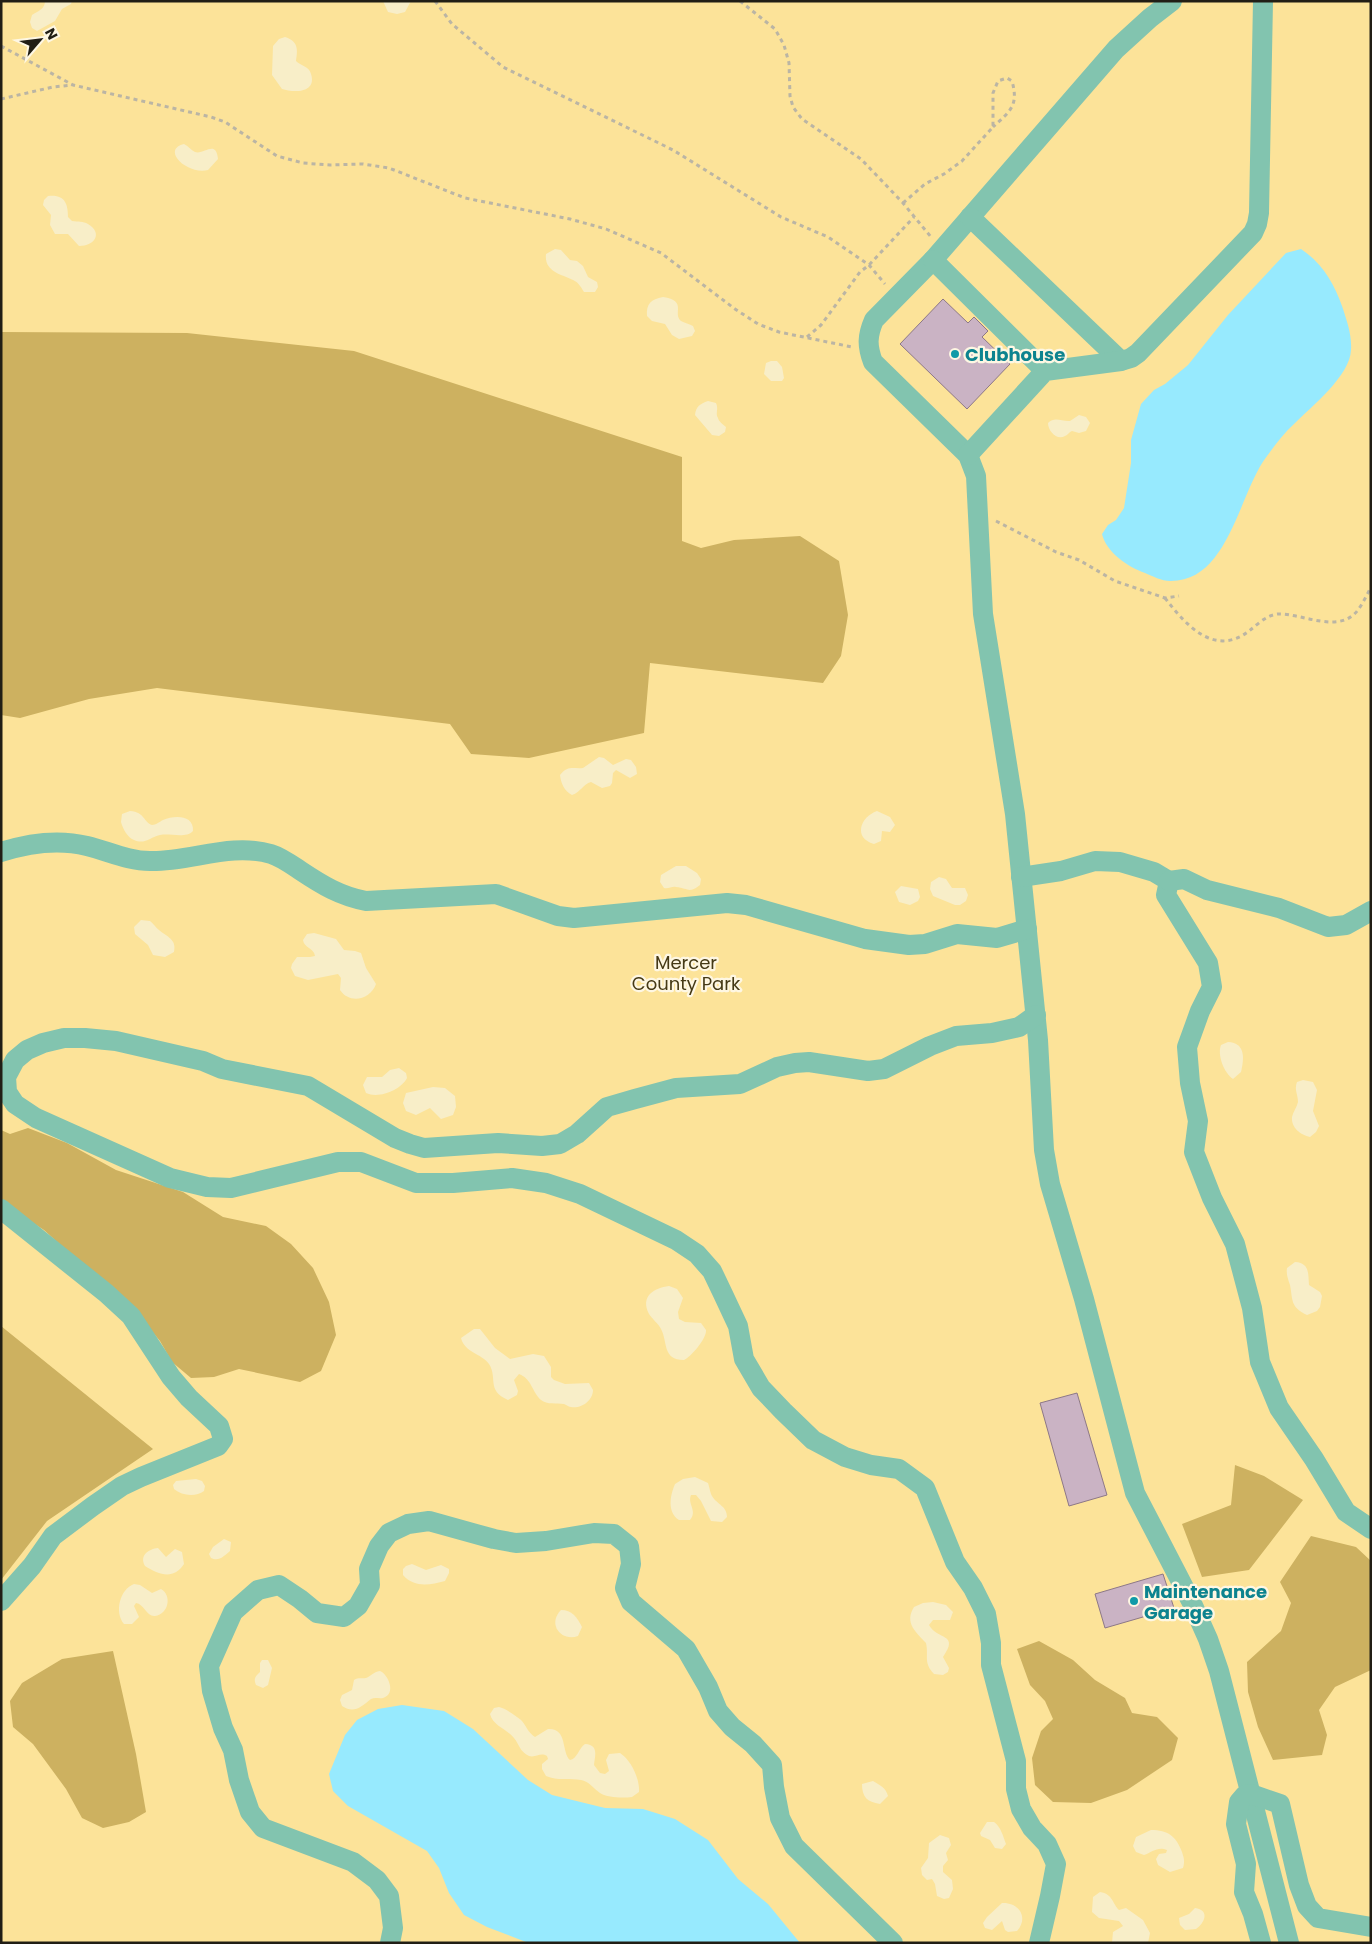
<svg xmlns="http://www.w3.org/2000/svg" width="1372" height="1944" viewBox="0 0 1372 1944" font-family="Poppins,sans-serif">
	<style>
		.green { fill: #fce399 }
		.forest { fill: #cdb160 }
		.sand { fill: #f8eec8 }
		.water { fill: #97eafe }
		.building { fill: #cab3c4; stroke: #8d7887 }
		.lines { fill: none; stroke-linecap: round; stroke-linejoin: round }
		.path { stroke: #bbb5a4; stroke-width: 3; stroke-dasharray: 4 4; stroke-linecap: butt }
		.minor { stroke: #82c4af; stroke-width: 20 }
		.culture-dot { fill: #0f9aa8; stroke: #fef7e3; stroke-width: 2 }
		.labels { text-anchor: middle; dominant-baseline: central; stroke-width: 4.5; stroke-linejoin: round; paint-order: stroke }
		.culture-label { font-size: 18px; font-weight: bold; fill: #0d838f; stroke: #fef7e3; text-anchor: start }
		.park-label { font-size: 18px; fill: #453915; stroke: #fef7e3 }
	</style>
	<rect width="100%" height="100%" fill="#fef7e3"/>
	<rect class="green" x="1" y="1" width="1370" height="1942"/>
	<g class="forest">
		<path d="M1,332L187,333L354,351L682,457V541L701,548L734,540L800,536L839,561L848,615L841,656L823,683L650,663L644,733L529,758L471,754L450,724L157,688L89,699L20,718L1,715Z"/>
		<path d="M28,1128L67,1143L116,1170L183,1192L223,1217L266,1226L291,1244L313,1268L329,1302L336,1335L321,1371L300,1382L239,1369L214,1377L191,1378L172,1362L160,1341L141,1318L44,1230L16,1212L1,1201V1130L10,1134Z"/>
		<path d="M1,1326L153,1449L47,1521L1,1580Z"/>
		<path d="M1235,1465L1264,1476L1303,1500L1249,1570L1202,1577L1182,1524L1231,1505Z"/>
		<path d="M1311,1536L1356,1547L1371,1561V1670L1335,1687L1319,1710L1327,1735L1322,1755L1273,1760L1258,1727L1248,1692L1247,1662L1281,1631L1291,1603L1280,1582Z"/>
		<path d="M1039,1641L1073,1660L1095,1680L1125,1698L1132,1713L1157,1717L1178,1738L1172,1760L1127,1790L1091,1803L1053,1802L1035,1785L1032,1758L1041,1731L1053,1719L1045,1701L1030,1685L1017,1649Z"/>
		<path d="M113,1651L136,1754L146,1812L129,1822L103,1828L82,1818L66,1789L33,1744L13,1727L10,1701L22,1683L62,1659Z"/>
	</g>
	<g class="sand">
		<path d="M45,1H72L71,4L62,9L55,21L37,31L32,28L30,22L32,15C38,11 45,9 45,1Z"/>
		<path d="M383,1H411L405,12L397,14L388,12Z"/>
		<path d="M285,37C298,41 298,49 296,61C301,66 309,66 311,74C317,93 294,93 282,89L272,75L273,46L279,39Z"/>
		<path d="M184,144C188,146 191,150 195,152C204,155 216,139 218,159L208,170C186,175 161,149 184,144Z"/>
		<path d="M48,196C65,194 68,204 68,217L72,221C78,222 83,221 88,224C103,233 95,246 79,246L68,234H55L50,225L51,215L43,205L44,200Z"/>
		<path d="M555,249L561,250L570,260L577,261L583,266L588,277L597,282L598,287L595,292H584C581,287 578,282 573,280C561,274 544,272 546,254Z"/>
		<path d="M663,297C688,301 672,313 681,321C684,323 690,324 693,326L695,331L692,336L679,339L672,335L665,324L652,321L647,316C646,304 651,299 663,297Z"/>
		<path d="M771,361H777L782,367L784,378L782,381H771L764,374L766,363Z"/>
		<path d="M708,401L716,403C719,409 715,413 718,418C719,422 723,424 726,427L725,432L719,436L712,435L695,415C696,406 700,404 708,401Z"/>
		<path d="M1079,415L1086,417L1090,423L1086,431L1079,433L1072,431C1069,432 1068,435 1065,436C1057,441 1048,431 1048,423C1055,416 1062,422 1070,421Z"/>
		<path d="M599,757L604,758L613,765L626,759L631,760L636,767L637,774L630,778L616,770L613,773L612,783L610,786L602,788L591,782C583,784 581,792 572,795C564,791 561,783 560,775C568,765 573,769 583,768Z"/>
		<path d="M130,811C145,812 144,823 152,825C156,825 159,822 163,820C175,815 194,815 193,831C185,839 171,833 160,835C150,837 145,845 134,840C127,837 123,829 121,822L122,814Z"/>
		<path d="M877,811L890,817L895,825L890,832L882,831L881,841L874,844C853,838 860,817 877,811Z"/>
		<path d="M676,866H686L697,873L701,879L700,885C689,894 688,888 676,887C672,886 669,889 664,888L660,882L661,875Z"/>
		<path d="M939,877L946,879L952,888H965L968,895L966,901L960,905H955L933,896L930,889L931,882Z"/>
		<path d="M901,886L918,889L920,897L918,901L910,905L899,902L895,892Z"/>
		<path d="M141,920L150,921C153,923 156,928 159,930C167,937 177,939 174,952L165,957L153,955L148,945L135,934L134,927Z"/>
		<path d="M314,933L336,939L344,950L355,951L361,953L366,968L376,984C371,999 350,1005 340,990L341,978L338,974L308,980L295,976L291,968L292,964L297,957H310L315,956C314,948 304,948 303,940L307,934Z"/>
		<path d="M1228,1042C1246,1043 1244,1059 1241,1072L1233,1079C1224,1073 1217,1055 1221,1045Z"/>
		<path d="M399,1068L406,1073L407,1078C401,1090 379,1099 366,1093L363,1085L367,1077H382L390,1070Z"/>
		<path d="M1303,1080L1313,1082L1317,1090L1313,1111L1319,1126L1316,1132L1310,1137C1301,1135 1291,1128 1292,1117C1293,1112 1297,1107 1298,1102C1298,1094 1294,1090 1297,1082Z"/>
		<path d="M433,1087L445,1088L455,1096L456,1107L453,1115L441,1119L430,1108L416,1115L406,1111L403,1103L406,1093Z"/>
		<path d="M1295,1262C1310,1263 1308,1274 1309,1285L1320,1292L1322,1296L1320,1307L1317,1311L1307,1315C1290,1307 1293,1300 1290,1285C1288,1279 1286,1274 1287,1268Z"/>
		<path d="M669,1286L677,1289L683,1298L678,1312L679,1319L685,1322L701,1323L706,1330C707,1338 691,1357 684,1360C662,1360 668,1342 661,1329C658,1323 652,1319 649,1314C640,1296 654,1288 669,1286Z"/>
		<path d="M474,1329H480L495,1348L510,1359L533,1354L544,1356L551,1367V1377L554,1380L565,1384L589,1383L593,1390C593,1400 582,1409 571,1407C569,1407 567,1405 564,1404C557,1403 547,1405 541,1400C532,1392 532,1379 519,1374L514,1380L518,1391L517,1395L508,1400C486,1390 498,1378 489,1364C481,1353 465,1353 461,1338Z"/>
		<path d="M695,1477L708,1483C709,1486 710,1491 711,1494C715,1504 727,1505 727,1517L722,1522L711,1521L701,1501L696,1495H691C687,1504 698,1511 690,1520H679C667,1512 670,1496 675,1484L683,1479Z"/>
		<path d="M196,1479L202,1481L205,1486L204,1491C196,1497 182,1496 174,1489L173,1485L176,1481Z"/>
		<path d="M224,1539L231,1542L230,1551C224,1556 219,1562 211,1558L209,1554L213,1547Z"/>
		<path d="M158,1548L166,1557L175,1549L182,1552L184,1564C174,1580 159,1575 145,1566C139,1555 149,1549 158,1548Z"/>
		<path d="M412,1564L426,1570L441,1565L449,1569V1573L445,1581C430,1585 414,1588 403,1575V1569L406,1566Z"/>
		<path d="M134,1584L140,1585L152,1593L161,1589C172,1595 169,1614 155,1616C147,1617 144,1604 136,1603L134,1606L139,1617L132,1624H124C114,1612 120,1589 134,1584Z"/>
		<path d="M933,1602L946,1605L953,1612L950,1620H933L929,1625C937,1640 960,1633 943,1657L949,1668L948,1672L943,1675L934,1674C923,1662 929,1657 926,1643C916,1632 904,1623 914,1607L923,1603Z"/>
		<path d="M561,1610C572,1610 577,1617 582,1627L578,1636C561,1642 547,1624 561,1610Z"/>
		<path d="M262,1660H268L272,1668L268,1685L263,1688L256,1685C253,1678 256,1676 260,1672V1663Z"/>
		<path d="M380,1671C388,1674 397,1694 383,1698C379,1699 375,1697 371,1699C361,1707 354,1714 342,1706L340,1700L342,1695L352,1690L354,1680C359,1677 361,1679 366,1678C371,1676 373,1672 380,1671Z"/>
		<path d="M499,1707C505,1708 516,1716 521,1720C526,1725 528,1733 535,1737L548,1729C568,1728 561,1752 570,1760C577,1759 579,1748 585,1744C599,1745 595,1755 594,1765L600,1773L605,1774L609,1771L606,1760L609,1754L620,1753C631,1760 640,1779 639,1792L632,1797C623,1798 608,1798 600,1793C594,1789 589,1781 581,1780C568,1778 558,1781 546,1776L542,1769V1764L548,1759L547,1756C540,1752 536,1758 529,1756C520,1752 519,1744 514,1738C507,1729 493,1726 490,1714L494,1708Z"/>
		<path d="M873,1781C880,1785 886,1788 888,1796L880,1804C867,1802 862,1797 862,1784Z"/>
		<path d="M987,1822H994C1001,1827 1003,1836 1006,1844L1002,1849L995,1848L990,1840L981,1836L980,1833Z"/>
		<path d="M1151,1830C1168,1830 1176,1836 1182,1852C1184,1858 1185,1862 1183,1868L1170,1872L1158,1865L1156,1859L1159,1854L1166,1853L1167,1850C1158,1846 1152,1852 1144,1855L1136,1852L1133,1846L1136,1837Z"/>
		<path d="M940,1835L949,1838L951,1845L946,1853L948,1860L943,1866V1872L952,1880L953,1889L949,1898L944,1899L937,1896L935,1884L932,1879L927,1880L922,1875L921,1868L928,1858L929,1843Z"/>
		<path d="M1100,1892C1113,1894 1112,1903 1119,1910L1126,1908L1143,1920L1150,1933L1148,1943H1112L1113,1932L1123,1926L1119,1921L1099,1918L1092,1912L1093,1897Z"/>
		<path d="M1002,1903C1019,1902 1029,1918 1017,1931L1008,1932L1005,1930L1002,1921L992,1930L985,1928L983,1923L987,1917Z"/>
		<path d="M1195,1908C1210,1910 1205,1923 1196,1929L1185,1930L1180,1925L1179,1918L1189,1914Z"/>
	</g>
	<g class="water">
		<path d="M1301,249C1322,263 1334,283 1342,306C1347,321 1352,335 1351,350C1350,376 1311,407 1294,424C1284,433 1275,445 1267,456C1239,492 1229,582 1170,581C1162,581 1152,576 1145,573C1128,567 1106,552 1102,534L1108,525L1116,520L1124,508L1131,463V440L1141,404L1154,390L1165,384L1188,365L1228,315L1286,253Z"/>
		<path d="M402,1705L444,1711L473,1729L528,1780L552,1795L605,1808L643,1809L675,1819L708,1840L738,1879L768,1904L800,1943L526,1942L487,1927L464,1915L449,1893L439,1868L427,1851L348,1806L333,1791L329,1774L345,1735L357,1720L378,1709Z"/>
	</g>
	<g class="building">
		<path d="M943,299L968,323L974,317L988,331L982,337L1010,364L967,409L900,344Z"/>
		<path d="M1077,1393L1107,1495L1069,1506L1040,1403Z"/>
		<path d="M1163,1574L1174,1608L1105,1628L1095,1594Z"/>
	</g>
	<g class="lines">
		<g class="path">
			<path d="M435,1L452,24L503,67L673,150L781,217L828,237L869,265L885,284"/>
			<path d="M740,1L775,29L784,45L789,63L790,96L793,107L802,119L861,159L903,203L931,237"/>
			<path d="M1,46L73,85L211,117L225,122L277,156L303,163L330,165L363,164L389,168L465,198L570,219L606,229L661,253L735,309L758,324L779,332L852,347"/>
			<path d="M1,99L53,87L72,85"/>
			<path d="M903,203L925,184L944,174L962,161L993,127V93L998,81L1007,78L1012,81C1019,106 1010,111 993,127"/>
			<path d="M807,337L821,325L860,272L869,265L914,217"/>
			<path d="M996,521L1056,552L1079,560L1115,581L1165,598L1179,596"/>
			<path d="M1165,598C1185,624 1214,658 1249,631C1257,625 1266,615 1278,614C1302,613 1339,635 1358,610C1363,603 1367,595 1371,587"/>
		</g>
		<g class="minor">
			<path d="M1172,1L1150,18L1116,49L933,260L874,320C867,336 867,346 873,362L968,455L976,476L983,614L1015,814L1038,1040L1044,1150L1050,1184L1084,1299L1135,1493L1191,1601L1208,1639L1219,1671L1289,1943"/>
			<path d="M970,217L1121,361"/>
			<path d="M933,260L1045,371"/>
			<path d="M968,455L1045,371L1121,361L1131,358L1138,353L1253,233L1257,224L1259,213L1263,1"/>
			<path d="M1,852C29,843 59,839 87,846C108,851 128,861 150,861C191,862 230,842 271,854C281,857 292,865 301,871C322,885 340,896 366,901L496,894L558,916L574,918L727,903L746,905L865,939L909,945L925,944L957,934L997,938L1027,929"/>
			<path d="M1021,877L1061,871L1095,861L1120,862L1154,872L1169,881L1166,895L1208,963L1212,987L1200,1011L1187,1047L1190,1083L1198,1121L1194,1152L1212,1198L1235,1244L1252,1308L1260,1362L1279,1408L1314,1459L1346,1512L1371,1529"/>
			<path d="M1169,881L1184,879L1207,890L1279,908L1328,927L1346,925L1371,911"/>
			<path d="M1036,1015L1019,1027L992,1033L956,1036L930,1046L884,1069L868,1071L809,1062L795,1063L777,1067L740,1084L676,1088L635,1099L607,1107L577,1134L560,1144L542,1146L498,1143L424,1148L410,1144L395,1138L308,1086L222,1069L203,1061L116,1041L85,1038H64L43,1043L27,1050L15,1060L6,1077L7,1092L15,1104L36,1118L170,1178L207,1187L231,1188L338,1162H361L416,1183H453L512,1178L546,1183L580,1194L676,1240L697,1254L712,1271L723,1294L738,1326L744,1359L761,1388L783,1411L813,1440L845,1457L871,1465L899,1469L925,1488L955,1562L973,1588L986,1614L991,1643V1665L1016,1761V1789L1021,1809L1032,1828L1047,1844L1056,1864L1050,1896L1039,1943"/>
			<path d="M1,1209L106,1293L131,1316L171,1377L189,1398L219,1426L223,1439L218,1446L141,1477L122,1486L93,1506L53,1536L32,1566L1,1601"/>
			<path d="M390,1943L393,1928L389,1896L377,1880L353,1862L263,1828L250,1812L239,1780L233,1750L223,1728L212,1691L209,1666L233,1612L258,1590L279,1585L300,1599L317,1613L344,1617L358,1606L370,1585L369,1569L379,1546L389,1533L408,1524L429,1521L494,1539L516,1543L546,1541L594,1533L614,1534L629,1546L631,1564L625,1588L631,1602L686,1649L708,1687L718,1711L732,1727L753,1744L772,1765L774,1787L780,1818L794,1846L893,1943"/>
			<path d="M1261,1943L1253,1914L1244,1892L1246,1864L1236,1824L1239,1802L1245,1795L1251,1794L1280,1804L1299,1885L1307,1906L1318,1918L1371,1927"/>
		</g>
	</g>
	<g class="culture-dot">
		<circle cx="955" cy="354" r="5"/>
		<circle cx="1134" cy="1601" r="5"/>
	</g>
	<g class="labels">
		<g class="culture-label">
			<text x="965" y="354">Clubhouse</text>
			<text x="1144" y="1591">Maintenance<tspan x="1144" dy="21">Garage</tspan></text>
		</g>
		<g class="park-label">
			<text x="686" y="962">Mercer<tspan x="686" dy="21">County Park</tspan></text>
		</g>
	</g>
	<rect width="1372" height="1944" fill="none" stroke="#211e15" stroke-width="5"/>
	<g transform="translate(40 40) rotate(62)" stroke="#fef7e3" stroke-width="4" paint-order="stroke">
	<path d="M0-4L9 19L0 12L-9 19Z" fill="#211e15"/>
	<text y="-8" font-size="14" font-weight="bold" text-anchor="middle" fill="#211e15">N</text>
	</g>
</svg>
